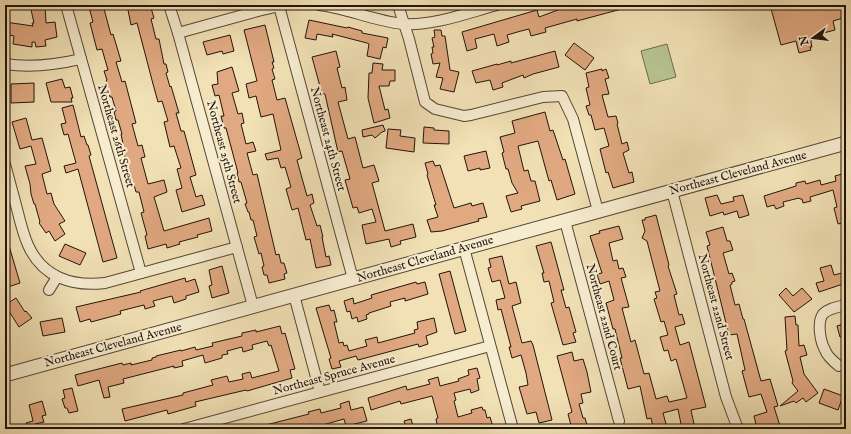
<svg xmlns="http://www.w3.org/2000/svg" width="851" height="434" viewBox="0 0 851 434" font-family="'IM FELL English',serif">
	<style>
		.green { fill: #b6c491; stroke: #6c6c4e }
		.building { fill: #e1a981; stroke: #22130b }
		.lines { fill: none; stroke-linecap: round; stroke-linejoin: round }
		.minor-casing { stroke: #564636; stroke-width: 12 }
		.tertiary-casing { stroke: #564636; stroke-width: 15 }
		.minor { stroke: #f6eccf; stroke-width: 10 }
		.tertiary { stroke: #f6eccf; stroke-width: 13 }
		.labels { text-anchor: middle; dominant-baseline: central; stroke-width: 4; stroke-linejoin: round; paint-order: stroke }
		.street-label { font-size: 12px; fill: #22130b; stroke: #f6eccf }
	</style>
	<rect width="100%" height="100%" fill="#f1e1b5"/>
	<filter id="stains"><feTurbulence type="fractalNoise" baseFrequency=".005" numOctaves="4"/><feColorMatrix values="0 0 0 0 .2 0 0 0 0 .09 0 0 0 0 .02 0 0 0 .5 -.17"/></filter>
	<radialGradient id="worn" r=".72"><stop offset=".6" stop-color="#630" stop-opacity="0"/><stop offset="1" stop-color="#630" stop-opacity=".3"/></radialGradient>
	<path class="green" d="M667,44L676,77L650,84L641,51Z"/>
	<g class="building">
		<path d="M30,5H45L46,23L55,22L57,37L45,40L46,46L36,47L35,42H32V47L13,44L14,36L5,34V22L33,26L32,23H34Z"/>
		<path d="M97,5H103L111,35L113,34L121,61L116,62L122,82L125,81L136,123L132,124L138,146L142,145L145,157L141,158L148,184L164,180L167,192L154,197L164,231L209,218L212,231L197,235L198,237L179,242L180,244L167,248L166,244L148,249L145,236L147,235L141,213L144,212L139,192H136L134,185H132L127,166L122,144H123L121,134H122L118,120H116L114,111H116L112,97H110L106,81L107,80L104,71L108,70L102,49L97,50L90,23L93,22L89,7Z"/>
		<path d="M127,5H144L146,10L151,8L154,18L151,19L156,39H159L164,64H166L168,72L166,73L170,87L171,86L179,113H176L181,131H184L196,175L190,177L196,197L202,195L205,205L182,212L176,190L182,188L177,169L181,168L174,146L170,147L164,122L168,121L162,101L158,102L153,84L137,23L131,25Z"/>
		<path d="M557,5H567L568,7L577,5H629V7L577,21V19L545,28L546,32L531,36L529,29L521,31L507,35L509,42L497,46L494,34L475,39L477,48L467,51L462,32L537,10L539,17L558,10Z"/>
		<path d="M770,5H846V17L833,21L835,30L812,36L811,42L812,47H810L811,50L799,53L796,41L781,45Z"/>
		<path d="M309,20L347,28L348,27L362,31V33L388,38L386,48L383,47L380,59L367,56L369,44L367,43L332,34L333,37L317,34L316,40L305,38Z"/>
		<path d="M265,25L274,62H272L274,68L272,69L275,79L272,80L277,100L285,98L302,158L297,160L300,171L307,196L312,194L314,203L310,205L317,226L320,225L323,237H322L326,257L329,256L331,265L316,268L310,239L306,240L298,208L292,210L286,189L291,187L285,167L281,168L278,158L267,160L265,154L281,150L273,114L261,117L256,96L249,98L246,84L257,81L244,30Z"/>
		<path d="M434,30H441L442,36H445L450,70L459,72L454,92L440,89L443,78L436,77L440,63L433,64L431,54L433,53L432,47H434L432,38L435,37Z"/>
		<path d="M230,35L234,51L223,54L222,51L207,55L203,42Z"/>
		<path d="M574,43L594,58L585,70L565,55Z"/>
		<path d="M336,51L340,67L337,68L342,88L345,87L347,100L338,102L348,139L355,137L363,168L374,165L379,181L372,183L385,231L413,224L416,237L400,241L401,244L391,247L389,239L366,244L362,225L376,222L372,209L359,213L357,207L353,208L345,180L350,179L342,151L338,152L325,94H322L312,57Z"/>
		<path d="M555,51L559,67L533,74L524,78L523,75L502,83L503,87L493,90L490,80L476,83L472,71L497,64V65L511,61V63Z"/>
		<path d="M373,63L383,64L382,70H395V81H390L389,86H379L385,110L388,109L390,118L374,123L368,98L369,73H372Z"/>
		<path d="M232,67L239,91L232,93L238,114L242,113L244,123L241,124L246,144L253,142L256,151L247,153L253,175L257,174L276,255L279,254L281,263H284L287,273L284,274L285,279L269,283L267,275H264L262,267L264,266L261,253L259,254L254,237L257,236L253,220H251L249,212H248L245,204L247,203L241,182H239L237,173H238L226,128H224L221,116H224L219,95L215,96L212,85L218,84L217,72Z"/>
		<path d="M602,69V71L606,69L609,78L605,79L609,94L602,95L608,117L616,116L618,123L617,124L622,144L627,142L629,150L623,153L629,173L632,172L634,182L613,188L608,172L606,173L600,149L609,146L604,128L595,130L591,115H589L586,106L590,105L586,88L589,87L586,73Z"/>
		<path d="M62,79L65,88L70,87L73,98H71L72,102H51L46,83Z"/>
		<path d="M34,83V102L11,103V84Z"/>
		<path d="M73,105L81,137L84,136L87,145H88L91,155L89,156L117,258L103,262L78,169L66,173L64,166L76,163L68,134L64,135L61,124L66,123L62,108Z"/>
		<path d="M545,112L550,131L553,130L563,160L565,159L575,194L557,200L551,180L549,181L538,141L518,146L524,171L528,170L531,181H535L540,201L521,206L522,209L511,212L506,196L518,193L512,183L508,169H506L502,153L504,152L500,137L515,133L512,121Z"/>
		<path d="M26,118L32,140L42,138L51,171L42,174L47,194L51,193L54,204L65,221L59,224L65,234L55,241L49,231L46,233L39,223L40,222L35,204H34L31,194L30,184L25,166L36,164L31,146L20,149L12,122Z"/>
		<path d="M383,125L384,128L385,129V131L382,132L375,138L372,135L363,137L362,130Z"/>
		<path d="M424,127L434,128V130L449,131V144L423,143Z"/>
		<path d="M388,129L401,130L400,136L415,138L414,152L386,148Z"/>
		<path d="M486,151L490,168L480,170V168L468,171L464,156Z"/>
		<path d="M433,161L435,166L440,165L454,208L471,203L472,206L483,203L487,217L478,219L479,221L464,225L442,231L431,232L427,220L438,217L434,205H436L427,175L428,174L425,163Z"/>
		<path d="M842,174V176L846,175V222L838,224L834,208L837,207L833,190L810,197L811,201L803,203L802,199H800L799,198L783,202L784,206L776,209L774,205L767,207L764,196L796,186V183L805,181L806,184L820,180L821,185L836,181L835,176Z"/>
		<path d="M717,195L721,204L734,201L733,197L743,195L749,215L739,218L737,211L724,215L723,212L710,216L705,198Z"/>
		<path d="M656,215L669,265L668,266L677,294L674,295L679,315L682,314L685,324L675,327L680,345L689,342L706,407L691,410L695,429H682L678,409L663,413L666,424L653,427L651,418L647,419L640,386L628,389L620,358H622L615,329H613L606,303L614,300L609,281L600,284L597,274L602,273L590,236L600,233L599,231L619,226L623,239L609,243L613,261L617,260L619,269L623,268L626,277L621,278L629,307L622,308L631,342L635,340L644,374L649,373L656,399L667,396L669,402L687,398L676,359L671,361L668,350L664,351L660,337L668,335L664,321L661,322L654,299L657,298L655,292L660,291L647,241L642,238L645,231L642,220H645V218Z"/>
		<path d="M723,227L727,241H730L733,250L723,253L729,274L732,273L735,281L732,282V284L730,285L735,305L739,304L743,319H744L761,381L770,379L778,406L774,407L781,429H767L766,426L757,429L754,416L767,412L761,394L749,397L742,371L745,370L737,334L729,335L707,246L710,245L706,232Z"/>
		<path d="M5,239H7L20,283L8,287L5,278Z"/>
		<path d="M551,242L564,290H561L566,308L569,307L576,332L573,333L576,342L563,345L551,303L554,302L549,281L544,282L542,273H544L536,246Z"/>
		<path d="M65,244L86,253L80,265L59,256Z"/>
		<path d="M502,256L509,284L516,282L520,299L521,303L512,306L522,343L531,341L533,345L552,420L539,423L536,412L527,414L519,387L528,385L526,373L521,355L512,358L509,347H511L501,309L498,310L496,300L505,298L500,280L492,282L488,268L491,267L489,259Z"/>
		<path d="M831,265L834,275L846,272V283L819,292L816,283L824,281L820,268Z"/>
		<path d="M222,266L229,293L212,298L209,286L212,285L209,270Z"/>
		<path d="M450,271L466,331L455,334L439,274Z"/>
		<path d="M185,278L186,282L195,279L199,292L186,296V299L174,303L172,296L153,301L155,306L145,309L144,305L120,311L121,314L91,322L90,319L80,322L76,307L141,292L140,291Z"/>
		<path d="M416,282L417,284L425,282L428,294L405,301V298L390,302L391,306L369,313V314L366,315L367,319L358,322L357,317L352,319L350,311L347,312L344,301L353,298L354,304L372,298L371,295Z"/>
		<path d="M786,288L793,296L802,288L812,299L794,312L779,295Z"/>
		<path d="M16,298L25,312L26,311L32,318L19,327L5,305Z"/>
		<path d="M329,305L331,311L334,310L337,322H334L339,343L343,342L344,346L347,345L349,351L367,346L365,340L377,337L378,343L415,333L414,330L418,329L417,322L434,318L437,332L426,336L428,344L419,347L418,344L358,360L356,356L339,361L341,367L332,369L329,359L331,358L316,308Z"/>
		<path d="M795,316L796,325H798L799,346L804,345L807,355L800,357L804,374L818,393L806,402L803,398L796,403L794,401L780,406L798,391L792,383L793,381L785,351L787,350L785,317Z"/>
		<path d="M62,318L65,332L43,336L40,322Z"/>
		<path d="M846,323V335L840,337L837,326Z"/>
		<path d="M280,326L282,334L285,333L295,369L290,370L292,378L247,391L246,390L195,402L196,406L168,414L167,410L125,421L122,409L183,395V393L213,385L211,380L227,376L229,382L243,379L242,374L250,372L252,378L279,371L271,345L269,346L267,341L252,345L253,349L243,352L242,347L227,351L228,354L222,355V358L205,363L203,355L182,361L183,366L174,368V366L123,379L124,383L108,387L110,397L104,398L99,380L78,386L75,375L122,363L123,365L131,363V365L152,360V358L156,357V356L181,350V351L195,347L196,350L213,346L212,343L242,336V333L256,330V332Z"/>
		<path d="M572,352L574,361L583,359L587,372L591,392L581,394L583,403L579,404L583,418H585L588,429H572L568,414L572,412L557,356Z"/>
		<path d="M477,368L480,378L477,379L479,390L471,393L470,389L454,393L456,400L454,401L458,417L472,413L471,410L482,407L483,410H485L487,418L490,417L493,427L484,429L482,424L463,429H438L436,419L438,418L432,396L401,404L400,401L371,410L368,398L406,386L407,390L430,384L428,380L438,377L440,386L459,381L458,379L469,375L468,370Z"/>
		<path d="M72,388L78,411L69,413L67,408H65L62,399L65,398L63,390Z"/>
		<path d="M824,389L843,396L838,410L819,403Z"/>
		<path d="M42,401L46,415L42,416L44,422L35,424L36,429H27L26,423L33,421L29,405Z"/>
		<path d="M349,401L351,410L363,407L367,421L346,426L344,419L319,426L320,429H313L311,424L292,429H258V427L309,414L308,412L320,409L321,413L341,408L340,404Z"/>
		<path d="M411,419L414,429H407L404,421Z"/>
	</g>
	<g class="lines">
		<g class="minor-casing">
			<g id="minor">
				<path d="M66,5L141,273"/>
				<path d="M169,5L178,33L253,306"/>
				<path d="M319,5C347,8 374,21 403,24C434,26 467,13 497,5"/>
				<path d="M398,5L409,39L425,102L435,109L464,116L471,115L543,97L562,96L573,119L598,211"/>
				<path d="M279,6L353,279"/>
				<path d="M178,33L258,11L284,5"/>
				<path d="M5,64C31,68 55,65 81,59"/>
				<path d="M5,164C9,179 13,194 17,209C20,221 23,234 28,245C42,277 72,287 105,283L237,247"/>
				<path d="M672,191L726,397L738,429"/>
				<path d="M565,221L619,421"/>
				<path d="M464,248L513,429"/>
				<path d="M49,290L57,277"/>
				<path d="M294,295L320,392"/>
				<path d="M839,366C834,362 827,356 825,350C820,341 817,322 823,314C829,308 838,307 846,305"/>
				<path d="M184,429L490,346"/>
			</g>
		</g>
		<g class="tertiary-casing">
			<path id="tertiary" d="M5,375L846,143"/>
		</g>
		<use href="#minor" class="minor"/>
		<use href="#tertiary" class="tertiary"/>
	</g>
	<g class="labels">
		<g class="street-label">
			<text transform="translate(116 136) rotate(74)">Northeast 26th Street</text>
			<text transform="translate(328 139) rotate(75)">Northeast 24th Street</text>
			<text transform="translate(224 152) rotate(75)">Northeast 25th Street</text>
			<text transform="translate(738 173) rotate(-15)">Northeast Cleveland Avenue</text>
			<text transform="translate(425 259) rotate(-16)">Northeast Cleveland Avenue</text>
			<text transform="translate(716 307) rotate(75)">Northeast 22nd Street</text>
			<text transform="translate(604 317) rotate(75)">Northeast 22nd Court</text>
			<text transform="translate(113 345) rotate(-15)">Northeast Cleveland Avenue</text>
			<text transform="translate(334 375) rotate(-15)">Northeast Spruce Avenue</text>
		</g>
	</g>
	<rect width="851" height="434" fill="none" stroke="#f1e1b5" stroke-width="20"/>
	<rect x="6" y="6" width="839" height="422" fill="none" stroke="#22130b" stroke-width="2"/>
	<rect x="10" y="10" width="831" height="414" fill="none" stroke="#22130b"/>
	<g transform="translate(813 38) rotate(255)" stroke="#f6eccf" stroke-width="3" paint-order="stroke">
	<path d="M0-3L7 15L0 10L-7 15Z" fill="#22130b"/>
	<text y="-6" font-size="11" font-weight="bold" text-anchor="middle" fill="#22130b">N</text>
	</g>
	<rect width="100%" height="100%" filter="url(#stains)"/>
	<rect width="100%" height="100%" fill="url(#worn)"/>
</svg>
